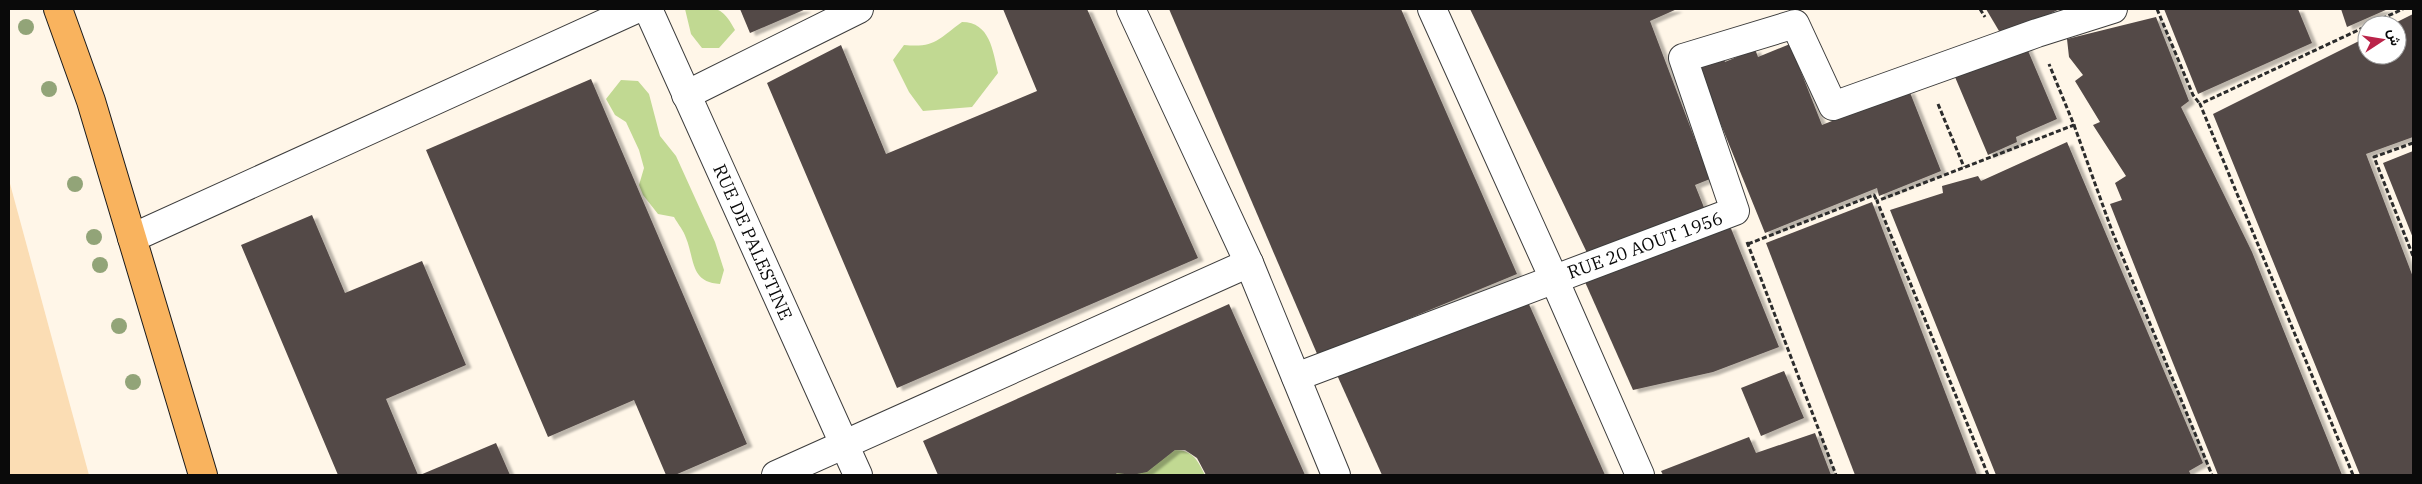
<svg xmlns="http://www.w3.org/2000/svg" width="2422" height="484" viewBox="0 0 2422 484" font-family="'IBM Plex Serif',Vazirmatn,serif">
	<style>
		.forest { fill: #c1d992 }
		.sand { fill: #fbddb4 }
		.building { fill: #534947; filter: url(#shadow) }
		.lines { fill: none; stroke-linecap: round; stroke-linejoin: round }
		.minor-casing { stroke: #3d3d3d; stroke-width: 30 }
		.major-casing { stroke: #1b1b1b; stroke-width: 30 }
		.path { stroke: #2c2c2c; stroke-width: 3; stroke-dasharray: 5 2.5; stroke-linecap: butt }
		.minor { stroke: #fff; stroke-width: 28 }
		.major { stroke: #f9b35e; stroke-width: 28 }
		.tree { fill: #92a478 }
		.labels { text-anchor: middle; dominant-baseline: central; stroke-width: 5; stroke-linejoin: round; paint-order: stroke }
		.street-label { font-size: 18px; fill: #0a0a0a; stroke: #fff }
	</style>
	<defs>
		<filter id="shadow"><feDropShadow dx="5.5" dy="3" stdDeviation="1" flood-color="#0004"/></filter>
	</defs>
	<rect width="100%" height="100%" fill="#fff6e8"/>
	<g class="forest">
		<path d="M685,9C714,9 720,2 735,30L719,48H702L691,34Z"/>
		<path d="M962,22C990,22 993,51 998,73L972,107L923,111L909,92L893,60L904,45C936,48 938,39 962,22Z"/>
		<path d="M621,80L638,81L649,94L660,136L676,156L715,242L724,270L720,284C690,282 695,260 686,238C684,231 678,224 674,217L658,214L643,195L639,185L644,168L639,150L626,122L615,115L606,99Z"/>
		<path d="M1175,450C1193,450 1198,461 1205,475H1115L1117,473L1159,461Z"/>
	</g>
	<path class="sand" d="M9,180L89,475H9Z"/>
	<g class="building">
		<path d="M740,9H806L750,33Z"/>
		<path d="M1003,9H1087L1198,258L897,388L767,83L841,45L886,154L1037,91Z"/>
		<path d="M1169,9H1401L1517,274L1318,356Z"/>
		<path d="M1470,9H1677L1650,21L1710,179L1695,185L1707,215L1590,259Z"/>
		<path d="M1986,9H2060L2002,36Z"/>
		<path d="M2164,9H2298L2312,43L2198,94Z"/>
		<path d="M2341,9H2388L2347,27Z"/>
		<path d="M2413,14V137L2366,154L2413,277V475H2360L2213,114L2367,37V55H2397V25H2391Z"/>
		<path d="M2156,17L2189,101L2181,107L2252,252L2342,475H2218L2173,363L2110,204L2122,200L2115,183L2126,176L2093,125L2100,122L2075,81L2083,75L2069,57L2067,39Z"/>
		<path d="M1790,44L1822,125L1909,90L1941,171L1879,196L1877,188L1765,233L1696,63L1721,53L1725,62L1755,49L1758,57Z"/>
		<path d="M2026,46L2057,119L2016,137L2017,142L1988,155L1955,77Z"/>
		<path d="M591,79L747,444L675,475H666L634,400L548,437L426,150Z"/>
		<path d="M2067,142L2203,463L2189,471L2191,475H1996L1890,210L1943,193L1942,186L1978,176L1981,181Z"/>
		<path d="M2413,151V238L2383,163Z"/>
		<path d="M1872,202L1977,475H1855L1766,243Z"/>
		<path d="M312,215L345,293L422,261L466,365L386,399L418,475H338L241,245Z"/>
		<path d="M1730,226L1779,347L1713,372L1633,390L1585,282Z"/>
		<path d="M1528,302L1605,475H1382L1337,375Z"/>
		<path d="M1229,304L1305,475H1206L1197,458L1185,450H1175L1147,472L1132,475L1117,473L1115,475H938L923,441Z"/>
		<path d="M1784,371L1804,418L1761,436L1741,388Z"/>
		<path d="M1815,433L1831,475H1663L1661,471L1749,437L1756,453Z"/>
		<path d="M496,443L510,475H420Z"/>
	</g>
	<g class="lines">
		<g class="minor-casing">
			<g id="minor">
				<path d="M648,9L858,475"/>
				<path d="M1131,9L1249,263L1336,475"/>
				<path d="M1432,9L1554,279L1640,475"/>
				<path d="M686,95L859,9"/>
				<path d="M132,238L636,9"/>
				<path d="M1296,377L1735,211L1683,58L1795,24L1833,106L2037,33L2113,9"/>
				<path d="M776,475L1249,263"/>
			</g>
		</g>
		<g class="major-casing">
			<path id="major" d="M58,9L91,101L203,475"/>
		</g>
		<g class="path">
			<path d="M1980,9L1985,17"/>
			<path d="M2157,9L2193,95L2200,104"/>
			<path d="M2368,25L2403,9"/>
			<path d="M1938,104L1964,167"/>
			<path d="M2074,125L2112,231L2212,475"/>
			<path d="M2413,143L2374,157L2413,256"/>
			<path d="M1747,242L1836,475"/>
			<path d="M1748,244L1874,195L1877,201"/>
			<path d="M1988,475L1877,201L2074,125L2049,64"/>
			<path d="M2353,475L2200,104L2367,26"/>
		</g>
		<use href="#minor" class="minor"/>
		<use href="#major" class="major"/>
	</g>
	<g class="tree">
		<circle cx="26" cy="27" r="8"/>
		<circle cx="49" cy="89" r="8"/>
		<circle cx="75" cy="184" r="8"/>
		<circle cx="94" cy="237" r="8"/>
		<circle cx="100" cy="265" r="8"/>
		<circle cx="119" cy="326" r="8"/>
		<circle cx="133" cy="382" r="8"/>
	</g>
	<g class="labels">
		<g class="street-label">
			<text transform="translate(753 242) rotate(66)">RUE DE PALESTINE</text>
			<text transform="translate(1645 245) rotate(-20)">RUE 20 AOUT 1956</text>
		</g>
	</g>
	<rect width="2422" height="484" fill="none" stroke="#0a0a0a" stroke-width="20"/>
	<g transform="translate(2382 40) rotate(78)"><circle r="24" fill="#ffffff" stroke="#9d9d9d"/>
	<path d="M0-4L9 19L0 12L-9 19Z" fill="#ba2349"/>
	<text y="-8" font-size="14" font-weight="bold" text-anchor="middle" fill="#0a0a0a">ش</text>
	</g>
</svg>
